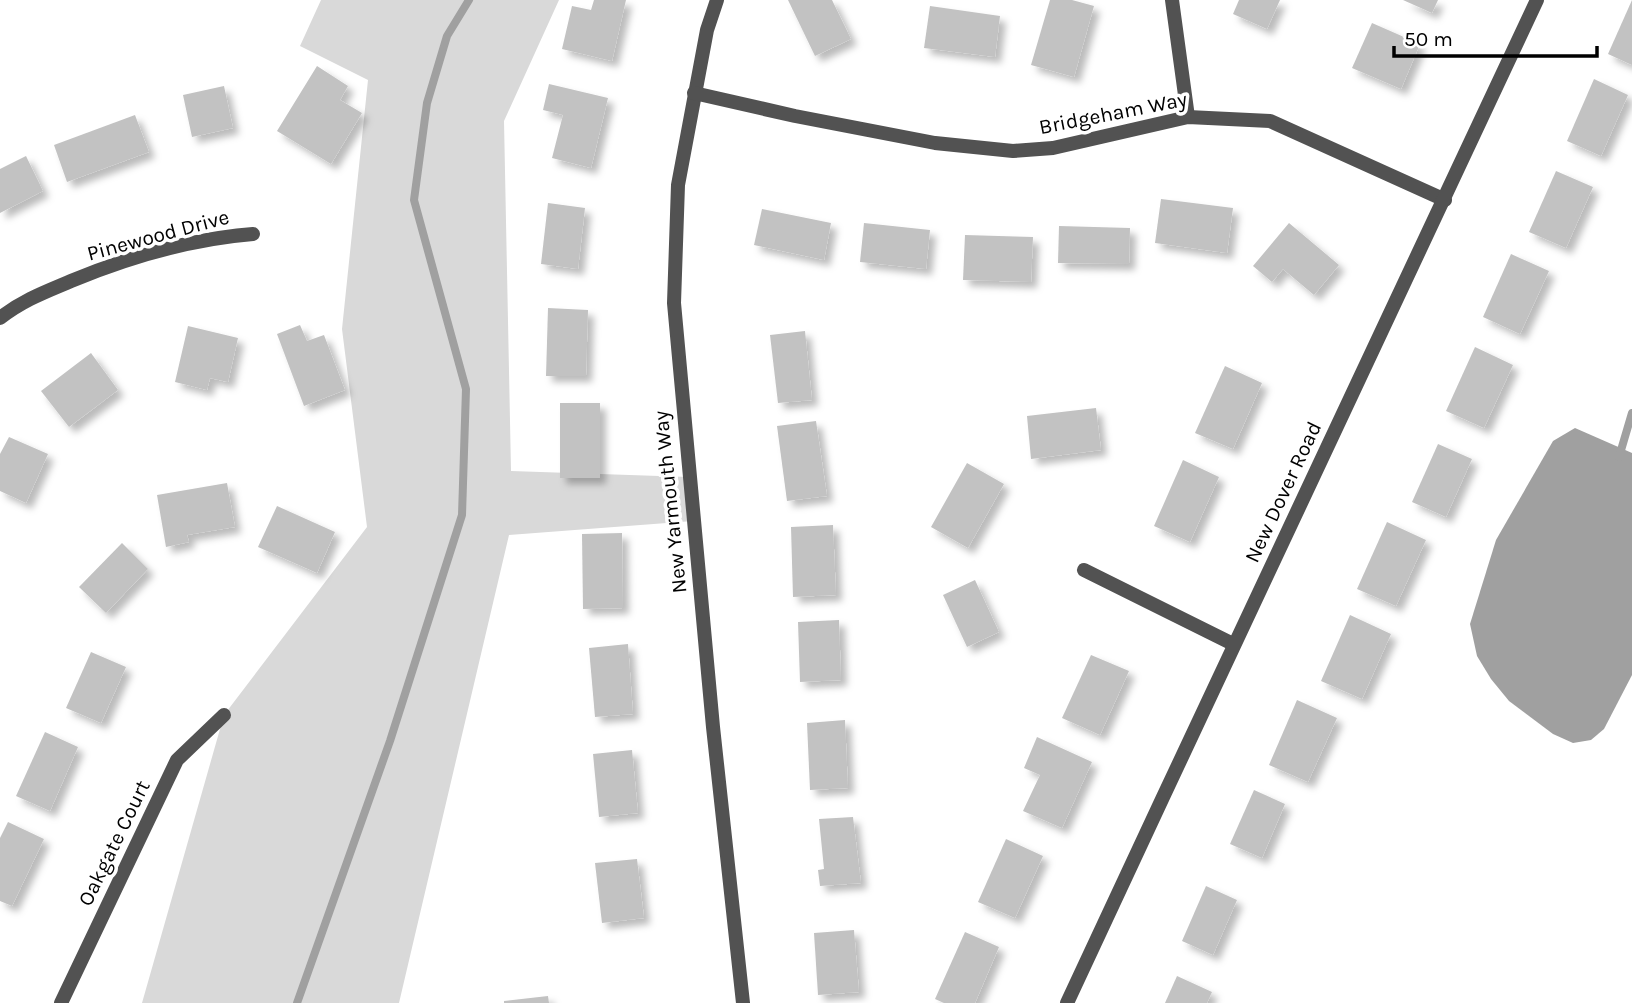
<svg xmlns="http://www.w3.org/2000/svg" width="1632" height="1003" viewBox="0 0 1632 1003" font-family="Karla,sans-serif">
	<style>
		.green { fill: #d9d9d9 }
		.water { fill: #a0a0a0 }
		.lines { fill: none; stroke-linecap: round; stroke-linejoin: round }
		.stream { stroke: #a0a0a0; stroke-width: 8 }
		.building { fill: #c2c2c2; filter: url(#shadow) }
		.minor { stroke: #525252; stroke-width: 14 }
		.labels { text-anchor: middle; dominant-baseline: central; stroke-width: 7; stroke-linejoin: round; paint-order: stroke }
		.street-label { font-size: 21px; fill: #000; stroke: #fff }
	</style>
	<defs>
		<filter id="shadow"><feDropShadow dx="6" dy="6" stdDeviation="3.5" flood-color="#0004"/></filter>
	</defs>
	<rect width="100%" height="100%" fill="#fff"/>
	<path class="green" d="M321,0H559L504,121L511,471L689,477L693,521L509,535L399,1003H142L224,715L367,527L342,329L368,80L300,46Z"/>
	<path class="water" d="M1575,428L1632,453V675L1604,729L1591,740L1573,743L1553,734L1509,701L1491,679L1477,656L1470,624L1496,540L1553,441Z"/>
	<g class="lines">
		<g class="stream">
			<path d="M1619,457L1632,413"/>
			<path d="M297,1003L390,741L462,515L466,389L414,200L427,103L447,36L469,0"/>
		</g>
	</g>
	<g class="building">
		<path d="M594,0H626L612,61L562,49L572,6L591,10Z"/>
		<path d="M788,0H832L851,39L815,56Z"/>
		<path d="M1050,0H1072L1094,6L1074,77L1031,65Z"/>
		<path d="M1239,0H1280L1267,29L1233,14Z"/>
		<path d="M1403,0H1438L1432,13Z"/>
		<path d="M1632,0V65L1608,54Z"/>
		<path d="M930,6L1000,16L995,57L924,48Z"/>
		<path d="M1372,23L1420,44L1401,89L1352,68Z"/>
		<path d="M317,66L348,86L340,100L362,113L331,164L277,131Z"/>
		<path d="M1594,79L1628,95L1601,156L1567,141Z"/>
		<path d="M549,84L608,98L591,168L552,158L563,115L543,110Z"/>
		<path d="M224,86L233,128L192,137L183,95Z"/>
		<path d="M135,115L149,152L67,182L54,145Z"/>
		<path d="M26,156L43,191L0,213V169Z"/>
		<path d="M1556,171L1593,187L1566,248L1529,232Z"/>
		<path d="M1161,199L1233,208L1227,253L1155,243Z"/>
		<path d="M548,203L585,208L578,269L541,264Z"/>
		<path d="M762,209L831,223L824,260L754,245Z"/>
		<path d="M864,223L930,230L926,269L860,262Z"/>
		<path d="M1289,223L1339,265L1314,295L1283,269L1272,282L1253,266Z"/>
		<path d="M1059,226L1130,228L1129,264L1058,263Z"/>
		<path d="M965,235L1033,237L1031,282L963,280Z"/>
		<path d="M1511,254L1549,271L1520,334L1483,317Z"/>
		<path d="M548,308L588,310L586,376H546Z"/>
		<path d="M300,325L307,341L324,335L345,390L304,406L277,334Z"/>
		<path d="M188,326L238,338L228,382L210,378L207,390L175,382Z"/>
		<path d="M805,331L812,400L778,403L770,335Z"/>
		<path d="M1475,347L1513,365L1484,428L1446,411Z"/>
		<path d="M91,353L118,390L69,427L41,391Z"/>
		<path d="M1225,366L1262,383L1233,449L1195,433Z"/>
		<rect x="560" y="403" width="40" height="75"/>
		<path d="M1096,408L1101,450L1031,459L1027,416Z"/>
		<path d="M816,421L827,496L787,501L777,426Z"/>
		<path d="M9,437L48,454L26,503L0,491V454Z"/>
		<path d="M1438,444L1472,459L1446,517L1412,502Z"/>
		<path d="M1183,460L1219,477L1190,542L1154,526Z"/>
		<path d="M967,463L1004,484L968,548L931,527Z"/>
		<path d="M227,483L235,527L187,535L189,542L166,547L157,495Z"/>
		<path d="M277,506L335,532L317,573L258,547Z"/>
		<path d="M1387,522L1426,540L1396,606L1357,589Z"/>
		<path d="M833,525L836,595L793,597L791,527Z"/>
		<path d="M622,533L623,608L583,609L582,534Z"/>
		<path d="M122,543L148,569L106,613L79,587Z"/>
		<path d="M975,580L999,632L967,647L943,595Z"/>
		<path d="M1350,615L1391,634L1362,699L1321,681Z"/>
		<path d="M839,620L841,680L800,682L798,622Z"/>
		<path d="M628,644L633,714L595,717L589,648Z"/>
		<path d="M91,652L126,667L101,723L66,708Z"/>
		<path d="M1091,655L1129,671L1100,735L1062,718Z"/>
		<path d="M1297,700L1337,718L1308,782L1269,765Z"/>
		<path d="M845,720L848,788L810,790L807,723Z"/>
		<path d="M45,732L78,747L50,811L16,796Z"/>
		<path d="M1037,737L1092,762L1062,828L1023,811L1040,775L1024,768Z"/>
		<path d="M632,750L638,813L599,817L593,754Z"/>
		<path d="M1254,790L1285,804L1262,858L1230,844Z"/>
		<path d="M853,817L861,883L820,886L818,870L824,869L819,819Z"/>
		<path d="M8,822L44,839L12,906L0,901V838Z"/>
		<path d="M1006,839L1043,856L1015,918L978,902Z"/>
		<path d="M637,859L644,918L602,923L595,863Z"/>
		<path d="M1206,886L1237,900L1213,955L1182,941Z"/>
		<path d="M854,930L859,992L818,995L814,933Z"/>
		<path d="M965,932L999,947L975,1003H944L935,999Z"/>
		<path d="M1177,976L1212,992L1207,1003H1165Z"/>
		<path d="M548,996L549,1003H504V1001Z"/>
	</g>
	<g class="lines">
		<g class="minor">
			<path d="M717,0L707,30L678,185L674,303L713,727L743,1003"/>
			<path d="M1172,0L1188,117"/>
			<path d="M694,93L795,116L935,143L1013,151L1053,148L1188,117L1270,121L1445,200"/>
			<path d="M0,318C23,300 45,292 71,281C129,257 191,239 253,234"/>
			<path d="M1084,570L1233,644"/>
			<path d="M61,1003L177,760L224,715"/>
			<path d="M1067,1003C1222,668 1383,336 1537,0"/>
		</g>
	</g>
	<g class="labels">
		<g class="street-label">
			<text transform="translate(1113 113) rotate(-11)">Bridgeham Way</text>
			<text transform="translate(158 235) rotate(-15)">Pinewood Drive</text>
			<text transform="translate(1283 492) rotate(-65)">New Dover Road</text>
			<text transform="translate(670 502) rotate(-96)">New Yarmouth Way</text>
			<text transform="translate(114 843) rotate(-64)">Oakgate Court</text>
		</g>
	</g>
	<path d="M1394 46v10h203v-10" fill="none" stroke="#000000" stroke-width="3.5"/>
	<text x="1404" y="46" font-size="21" fill="#000000" stroke="#ffffff" stroke-width="5" paint-order="stroke">50 m</text>
</svg>
